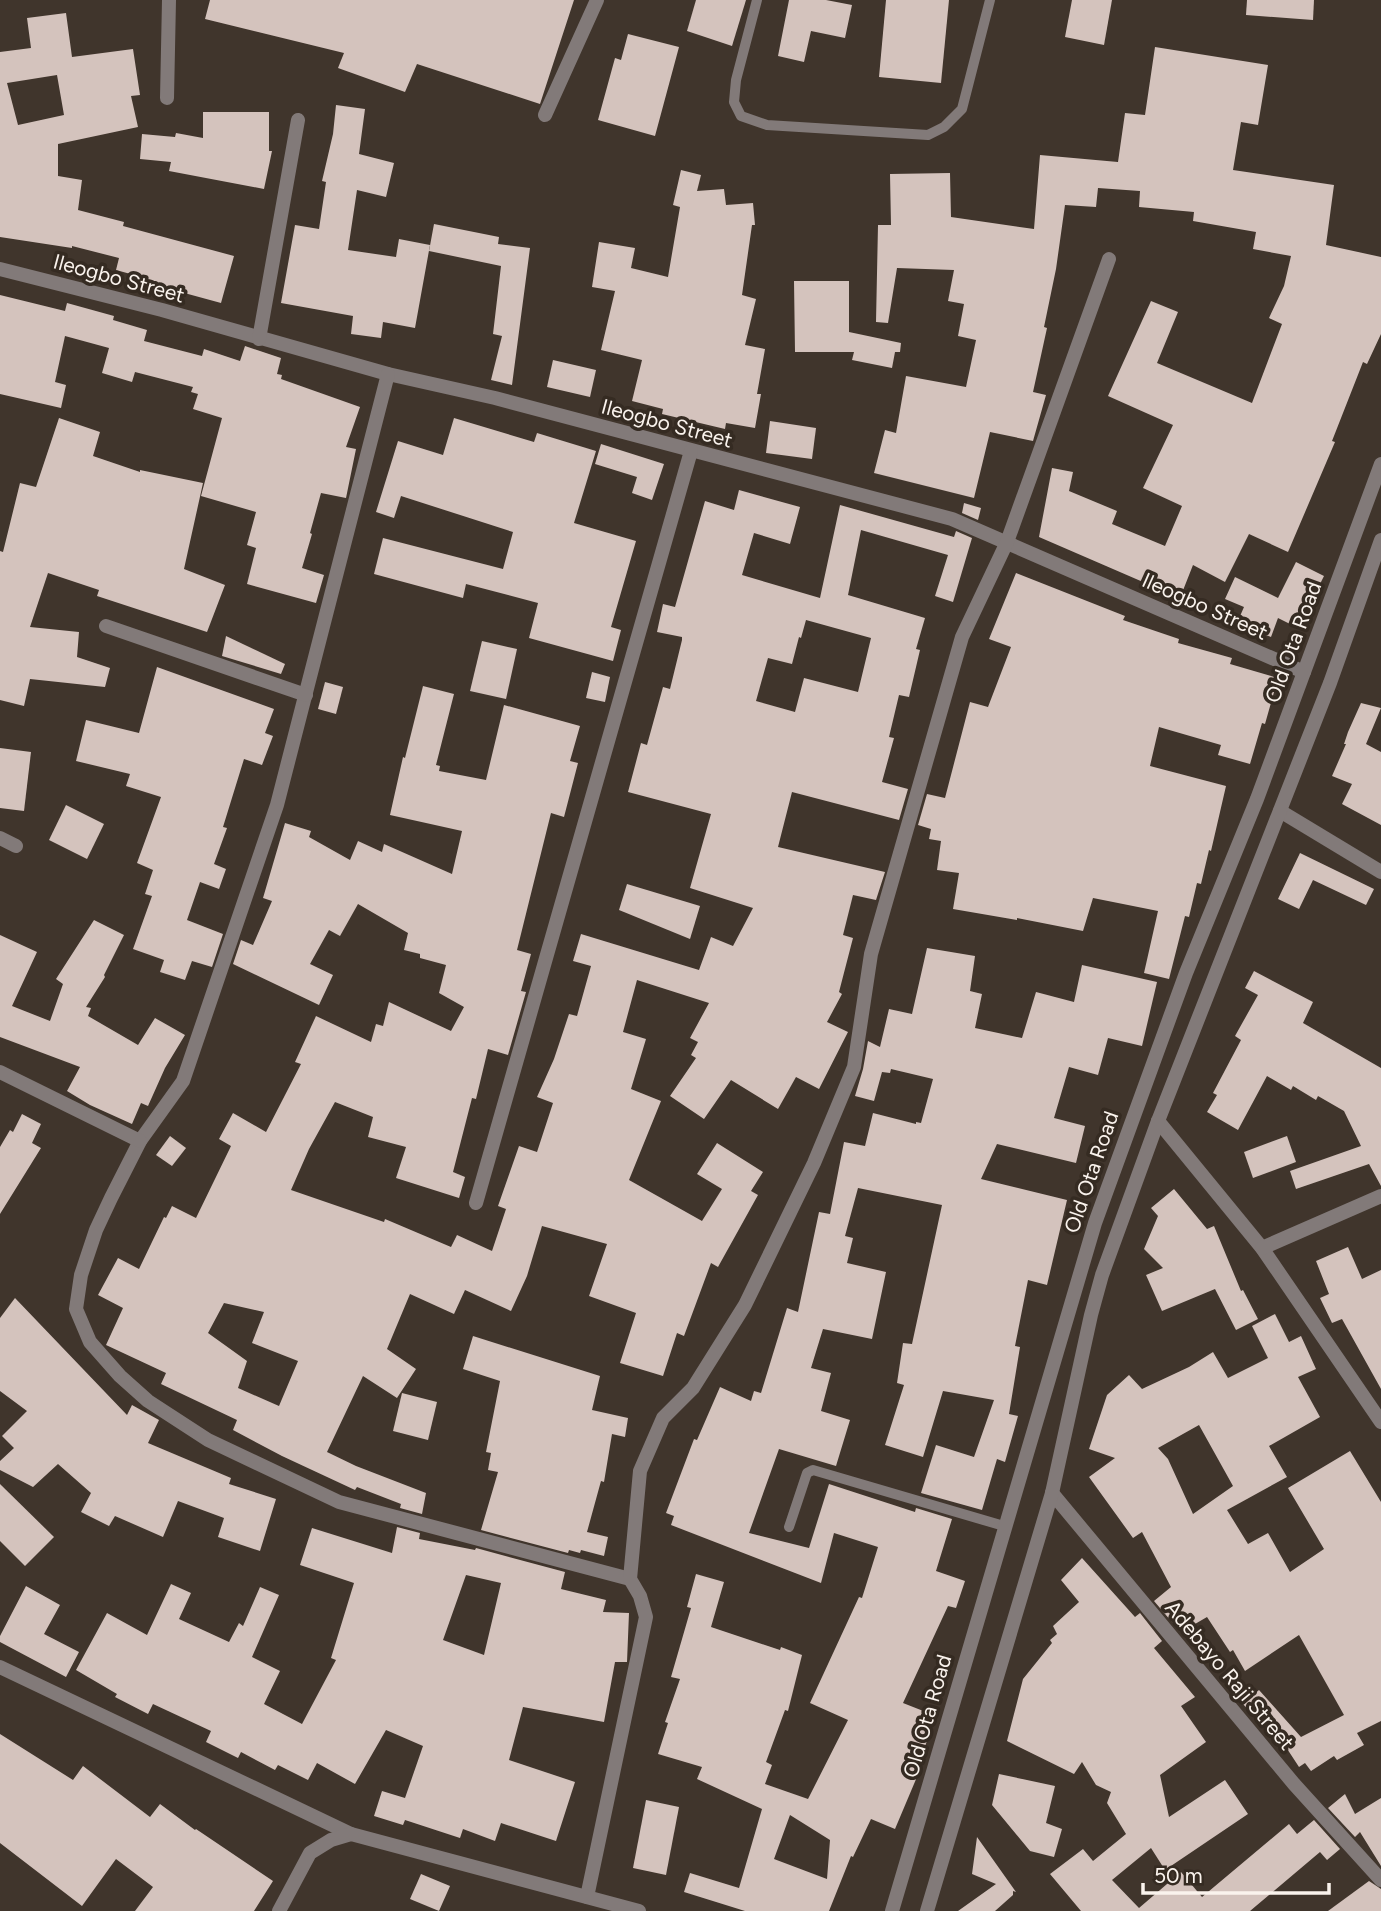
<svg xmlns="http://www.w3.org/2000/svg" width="1381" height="1911" viewBox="0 0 1381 1911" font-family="Figtree,sans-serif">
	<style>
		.building { fill: #d4c3bd; fill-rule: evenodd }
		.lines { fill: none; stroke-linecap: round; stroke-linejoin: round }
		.service { stroke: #827a79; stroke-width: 10 }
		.minor { stroke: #827a79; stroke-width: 14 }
		.tertiary { stroke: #827a79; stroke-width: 14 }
		.labels { text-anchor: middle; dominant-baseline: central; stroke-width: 7; stroke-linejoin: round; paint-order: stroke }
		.street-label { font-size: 21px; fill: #faf3ed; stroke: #352b22 }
	</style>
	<rect width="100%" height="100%" fill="#40352c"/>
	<g class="building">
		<path d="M210,0H574L540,104L417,64L405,92L338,68L344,53L205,19Z"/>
		<path d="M696,0H746L732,46L687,31Z"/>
		<path d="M789,0H826L852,5L845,38L811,31L804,62L778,56Z"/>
		<path d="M886,0H949L941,83L879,77Z"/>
		<path d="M1072,0H1112L1104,45L1065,37Z"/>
		<path d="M1247,0H1314L1313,20L1246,15Z"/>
		<path d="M66,13L72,57L133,49L140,95L131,96L138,127L58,144V176L82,180L78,210L124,222L123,226L234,256L221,303L144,282L145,278L116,270L119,258L72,246V248L0,237V52L31,48L27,18ZM57,75L64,115L18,125L7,83Z"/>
		<path d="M628,34L679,47L655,136L598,120L615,58L621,60Z"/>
		<path d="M1155,47L1268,65L1258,125L1241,122L1233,170L1334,185L1326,245L1381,257V334L1367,364L1363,362L1332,441L1335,442L1288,552L1249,534L1225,582L1193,565L1180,598L1039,537L1052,468L1073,472L1069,491L1117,511L1112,524L1165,546L1182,506L1143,488L1173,425L1108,396L1151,301L1178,312L1157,363L1252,403L1282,324L1269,318L1284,286L1291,256L1253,249L1256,232L1193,221L1194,212L1139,207L1140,191L1098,188L1096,207L1065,205L1056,269L1044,327L1047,328L1033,392L1046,395L1033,441L990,432L974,498L874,473L885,430L896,433L906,376L966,387L976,340L958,336L964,304L948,301L954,270L897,268L888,323L876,322L878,225H891L890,174L950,173L951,217L1034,229L1040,155L1118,162L1125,113L1145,115Z"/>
		<path d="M336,105L365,109L359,154L394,163L386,197L357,190L348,250L396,257L399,239L430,245L415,328L383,322L381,338L351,334L353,316L281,303L295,225L319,229L326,182L322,181L333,134Z"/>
		<path d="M203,112H269V151H272L264,189L169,171L171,162L140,159L142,134L175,137L176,133L203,138Z"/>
		<path d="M681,170L701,175L697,191L724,189L726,205L753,203L755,225H752L742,295L756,299L745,345L765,349L757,394H761L755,428L726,423L725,429L662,414L663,409L632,401L642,360L601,350L615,291L592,287L599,242L635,248L631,268L668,277L680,207L673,205Z"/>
		<path d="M434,224L499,237L498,244L530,248L512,385L491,380L502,336L493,334L501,266L429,251Z"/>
		<path d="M794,281H849V332L901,343L900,352H895L892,368L852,360L854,352H795Z"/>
		<path d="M0,295L65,311L67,303L114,316L113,320L147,330L144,341L202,356L204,349L240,361L245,346L281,358L277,374L282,375L281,379L360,407L346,447L356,449L346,498L321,493L310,533L312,534L302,568L324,575L316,603L247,584L256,548L247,545L256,512L201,496L222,418L193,409L198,394L191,392L193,387L135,372L132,382L102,373L109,348L65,336L55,382L66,385L61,408L0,394Z"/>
		<path d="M553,360L596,370L590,397L547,387Z"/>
		<path d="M59,418L100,432L93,456L140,472V470L203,483L184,569L225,585L207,632L97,596L99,590L48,573L30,627L79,632L77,657L110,668L105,687L30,679L24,706L0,700V551L3,552L20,483L36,487Z"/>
		<path d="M454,418L534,442L537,433L596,451L574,523L636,541L611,627L621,630L613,661L529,638L538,603L466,584L463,598L374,574L383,538L503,569L513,532L401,496L394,518L376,512L398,441L443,455Z"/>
		<path d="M770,421L816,428L812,459L766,453Z"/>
		<path d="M601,444L664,464L652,500L632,493L637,477L595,464Z"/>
		<path d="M739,490L800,507L790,544L754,533L742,575L820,598L840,505L954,537L956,531L972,538L953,602L935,596L948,555L861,530L848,595L925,618L916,649L920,650L909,697L899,695L889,737L894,738L882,782L908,789L899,820L792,792L778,847L885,872L876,900L853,895L843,935L853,938L839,992L842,994L827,1022L848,1032L819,1089L796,1077L778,1109L731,1080L704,1119L670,1096L696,1058L691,1055L698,1042L690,1038L709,1003L637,980L623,1032L646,1039L631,1089L661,1101L629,1180L702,1221L722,1189L697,1174L717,1143L763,1172L751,1191L758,1195L718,1267L711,1263L684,1336L677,1333L663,1376L620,1363L636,1313L589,1296L607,1244L542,1226L527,1276L511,1311L465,1290L454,1314L410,1294L387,1349L416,1369L397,1398L363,1376L327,1452L356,1466L426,1493L422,1514L400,1508L401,1504L357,1487L355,1490L282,1456L233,1430L237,1420L161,1384L166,1373L106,1345L123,1308L98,1295L118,1258L139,1269L164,1217L166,1218L172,1206L196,1218L231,1146L219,1139L233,1113L266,1132L301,1064L295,1062L316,1016L371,1042L376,1024L383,1026L389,1002L451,1031L464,1007L439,993L446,965L420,958V954L404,950L408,933L358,904L340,936L329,930L310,964L333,975L319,1005L233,964L241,940L253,945L272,901L263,898L285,823L311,831L309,837L350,860L358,841L382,852L384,844L452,874L462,831L390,815L403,757L405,758L423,686L454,694L436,765L440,766L439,771L486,780L504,705L580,726L570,761L578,763L564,817L551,813L517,950L531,954L521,991L526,992L508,1055L488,1049L476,1099L472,1098L453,1172L465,1177L459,1198L396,1178L406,1147L368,1137L373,1117L335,1102L309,1149L291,1190L384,1222L385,1219L451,1247L457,1235L492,1251L506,1209L498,1206L519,1146L537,1152L553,1103L537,1097L554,1059L569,1014L577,1016L591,966L573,961L581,934L699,970L711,937L733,946L753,908L690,888L711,814L628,792L641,743L647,745L663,687L670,689L682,640V637L657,632L663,604L675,607L705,501L734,510ZM806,620L871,638L858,692L804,678L795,712L756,701L768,658L792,664L799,637L801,638ZM224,1303L264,1312L252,1343L298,1361L279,1406L238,1388L247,1361L208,1333Z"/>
		<path d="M964,503L981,508L978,520L962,513Z"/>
		<path d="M1296,562L1324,576L1298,628L1278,618L1271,637L1237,623L1244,607L1225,599L1235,577L1278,598Z"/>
		<path d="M1016,573L1125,616L1123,620L1179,639L1178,643L1232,658L1230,664L1278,678L1265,724L1262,723L1250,764L1218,755L1221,745L1159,727L1150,766L1226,786L1211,851L1209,850L1201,884L1197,883L1189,917L1185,916L1169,979L1144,973L1158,911L1093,898L1083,931L1017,918V920L953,909L959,873L937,870L941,841L929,839L931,829L918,825L927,794L945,798L970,702L988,707L1011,647L989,639Z"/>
		<path d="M226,636L285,664L281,674L222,656Z"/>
		<path d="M482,641L517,649L506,699L470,691Z"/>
		<path d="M157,667L274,709L265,733L273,736L262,765L244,759L223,827L227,828L214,864L226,869L219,889L200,882L187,920L223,934L212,967L192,961L185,980L160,972L164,960L133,949L152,896L145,894L153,870L137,863L161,797L126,786L130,774L76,761L86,720L139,733Z"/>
		<path d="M592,672L610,677L605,702L586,698Z"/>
		<path d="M325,682L343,687L336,714L318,709Z"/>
		<path d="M1361,703L1381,708L1366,744L1381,752V825L1342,804L1352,784L1332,776L1346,744H1344L1348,732Z"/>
		<path d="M0,748L31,752L24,811L0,808Z"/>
		<path d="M66,805L104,824L87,859L49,840Z"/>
		<path d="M1300,853L1374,889L1366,905L1313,880L1299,909L1278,899Z"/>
		<path d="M627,884L700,906L690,939L619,910Z"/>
		<path d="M94,920L124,935L104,975L105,977L86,1007L91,1008L88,1016L138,1045L155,1018L185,1035L165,1068L148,1106L141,1103L132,1124L90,1105L67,1091L80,1067L0,1037V935L37,952L12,1006L50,1021L63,984L56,979Z"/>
		<path d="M927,948L975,956L970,991L982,994L975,1028L1022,1038L1036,992L1074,1002L1082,965L1157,982L1142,1046L1108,1038L1098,1075L1069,1067L1054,1118L1085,1126L1076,1163L997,1144L981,1179L1067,1200L1047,1285L1028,1280L1015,1346L1020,1347L1009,1414L1018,1416L1005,1462L997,1459L982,1510L921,1493L936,1445L974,1457L994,1400L943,1391L923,1457L885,1445L904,1385L897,1383L903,1343L912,1344L942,1205L858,1188L845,1236L853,1238L847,1263L886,1272L872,1339L823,1329L811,1368L831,1373L821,1411L850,1420L836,1466L779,1449L749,1533L809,1548L829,1484L915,1512L916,1508L952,1519L936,1571L965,1581L956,1608L948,1606L903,1703L936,1716L919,1763L922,1765L895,1829L871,1819L853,1857L851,1856L829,1911H745L684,1892L690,1873L739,1888L762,1809L697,1779L702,1767L658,1754L668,1723L665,1722L680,1679L671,1677L691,1608L687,1607L696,1574L724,1582L711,1627L780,1650L781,1647L802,1655L788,1711L785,1710L766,1762L772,1765L765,1784L808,1799L848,1720L810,1703L859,1597L862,1598L878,1547L834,1533L821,1583L671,1525L674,1516L666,1513L694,1439L697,1440L720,1387L751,1401L754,1391L761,1393L787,1308L798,1312L819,1212L830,1214L844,1142L865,1146L873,1113L916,1124V1122L921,1123L933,1079L891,1069L890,1073L882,1072L874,1101L855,1096L863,1069L868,1041L880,1047L889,1009L912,1014ZM790,1815L830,1840L827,1879L774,1859Z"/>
		<path d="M1254,971L1313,1002L1303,1023L1381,1068V1186L1369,1164L1296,1189L1290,1171L1361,1146L1344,1111L1318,1096L1316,1100L1293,1086L1291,1090L1267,1076L1238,1130L1207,1112L1217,1095L1213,1093L1241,1040L1235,1036L1258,995L1245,988Z"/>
		<path d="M22,1114L41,1124L32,1143L41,1148L0,1214V1147L10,1130L13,1132Z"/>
		<path d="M170,1136L186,1148L172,1166L156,1155Z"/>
		<path d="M1287,1136L1296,1162L1253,1178L1244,1152Z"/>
		<path d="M1174,1189L1207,1229L1214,1226L1241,1291L1243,1290L1258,1319L1236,1330L1215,1289L1162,1311L1146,1275L1163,1268L1144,1249L1158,1216L1151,1208Z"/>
		<path d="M1348,1247L1362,1279L1381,1270V1389L1342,1319L1332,1323L1320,1298L1329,1294L1316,1261Z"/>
		<path d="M15,1298L127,1415L132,1405L159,1420L148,1443L231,1478L229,1484L276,1499L260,1551L218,1537L224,1518L178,1501L163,1537L115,1516L109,1526L81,1512L91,1493L58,1464L33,1487L0,1470V1461L14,1448L2,1436L27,1411L0,1391V1318Z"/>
		<path d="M1275,1314L1289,1342L1301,1336L1316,1369L1298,1377L1320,1417L1269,1446L1287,1477L1227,1510L1248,1544L1268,1533L1290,1572L1324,1549L1288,1488L1350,1451L1381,1502V1721L1357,1733L1364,1745L1337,1760L1334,1756L1311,1771L1305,1763L1299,1767L1280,1738L1276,1741L1243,1704L1259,1690L1301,1737L1344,1715L1299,1635L1245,1671L1233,1650L1230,1652L1207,1617L1195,1624L1190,1616L1177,1628L1154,1601L1171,1587L1142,1532L1133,1538L1089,1477L1115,1458L1089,1449L1107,1395L1129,1375L1142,1389L1189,1367L1213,1352L1228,1378L1268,1358L1252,1326ZM1199,1425L1233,1486L1193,1514L1168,1459L1158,1448Z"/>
		<path d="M473,1336L600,1376L592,1410L628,1418L625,1437L612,1434L604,1482L601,1481L587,1532L608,1537L604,1556L581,1550L580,1553L569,1550L568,1553L481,1530L498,1472L488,1470L491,1453L486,1452L500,1381L463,1369Z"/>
		<path d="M402,1393L437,1402L428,1440L393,1431Z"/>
		<path d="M0,1484L54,1537L25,1566L0,1541Z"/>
		<path d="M397,1527L420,1533L419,1539L475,1550L476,1548L565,1572L561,1589L606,1600L603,1612L629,1613L627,1662H615L604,1722L523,1707L509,1760L575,1782L556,1841L501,1823L495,1841L463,1829L460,1838L405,1820L403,1825L374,1816L382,1791L405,1798L423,1746L386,1730L355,1784L317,1763L308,1780L278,1765L275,1770L241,1752L238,1758L206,1742L211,1731L153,1704L148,1714L115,1697L117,1694L76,1670L107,1613L147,1635L171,1584L191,1593L179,1619L229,1642L239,1623L243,1626L260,1587L279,1595L252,1657L280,1671L264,1704L302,1724L336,1660L331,1658L354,1583L300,1565L312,1528L392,1553ZM466,1575L501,1583L484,1655L443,1640Z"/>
		<path d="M1082,1558L1135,1617L1140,1613L1162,1641L1154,1648L1195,1697L1181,1706L1206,1742L1160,1775L1169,1817L1225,1780L1248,1814L1165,1870L1151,1848L1112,1880L1139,1908L1181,1872L1202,1897L1289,1824L1297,1834L1314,1820L1340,1849L1327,1860L1320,1852L1250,1911H1081L1050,1874L1083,1849L1093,1861L1126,1834L1107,1803L1111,1792L1096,1785L1082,1762L1074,1774L1007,1741L1023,1679L1052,1643L1050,1640L1057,1634L1053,1626L1079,1602L1061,1580Z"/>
		<path d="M26,1586L60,1605L44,1634L79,1652L66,1677L0,1642V1636Z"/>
		<path d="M0,1734L73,1780L83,1766L150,1817L160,1804L195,1830L196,1829L273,1881L254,1911H135L153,1887L116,1859L82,1906L0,1843Z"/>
		<path d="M999,1774L1055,1786L1046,1823L1062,1829L1054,1857L1030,1851L992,1805Z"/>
		<path d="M1345,1794L1355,1814L1381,1798V1866L1360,1832L1355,1837L1328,1808Z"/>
		<path d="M646,1800L679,1807L666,1875L633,1868Z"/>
		<path d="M977,1837L1016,1892L1013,1891V1895L995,1911H958L996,1884L972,1874Z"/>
		<path d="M421,1874L450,1886L439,1911L410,1899Z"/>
		<path d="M1369,1881L1381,1889V1911H1328Z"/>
	</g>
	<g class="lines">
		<g class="service">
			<path d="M757,0L736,80L734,102L741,116L767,125L928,135L944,127L962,109L990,0"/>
			<path d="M789,1527L807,1473L813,1470L1004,1526"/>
		</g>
		<g class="minor">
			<path d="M167,98L169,0"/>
			<path d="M545,115L597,0"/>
			<path d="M0,269L162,310L388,374L495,398L952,519L1304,672"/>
			<path d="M259,339L298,120"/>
			<path d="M388,374L277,805L183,1081L140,1141L111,1198L96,1230L81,1275L76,1309L90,1342L120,1376L148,1401L208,1440L339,1502L630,1579"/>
			<path d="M106,626L306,695"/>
			<path d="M1280,811L1381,872"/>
			<path d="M0,838L16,846"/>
			<path d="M0,1072L140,1141"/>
			<path d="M1158,1121L1262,1248L1381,1422"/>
			<path d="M476,1203L691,451"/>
			<path d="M1262,1248L1381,1196"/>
			<path d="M1052,1493L1294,1784L1381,1880"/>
			<path d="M0,1667L351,1834"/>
			<path d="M587,1897L646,1617L640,1596L630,1579L640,1471L663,1418L693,1388L745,1305L814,1163L854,1067L871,954L962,637L1007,542L1109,259"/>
			<path d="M279,1911L310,1853L331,1840L351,1834L639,1911"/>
		</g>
		<g class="tertiary">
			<path d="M892,1911L1095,1223L1186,973L1257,799L1381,464"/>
			<path d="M927,1911L1052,1493L1091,1315L1102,1275L1158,1121L1330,683L1381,540"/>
		</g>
	</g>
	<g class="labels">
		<g class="street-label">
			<text transform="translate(119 278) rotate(15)">Ileogbo Street</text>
			<text transform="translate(667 423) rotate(15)">Ileogbo Street</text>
			<text transform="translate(1205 606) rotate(24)">Ileogbo Street</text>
			<text transform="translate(1293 642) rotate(-70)">Old Ota Road</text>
			<text transform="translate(1091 1172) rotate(-71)">Old Ota Road</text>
			<text transform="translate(1230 1675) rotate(50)">Adebayo Raji Street</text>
			<text transform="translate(927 1716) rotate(-74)">Old Ota Road</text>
		</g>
	</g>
	<path d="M1143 1883v10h186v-10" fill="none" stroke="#faf3ed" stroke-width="3.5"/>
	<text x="1154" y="1883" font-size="21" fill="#faf3ed" stroke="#352b22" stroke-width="5" paint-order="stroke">50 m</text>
</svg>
